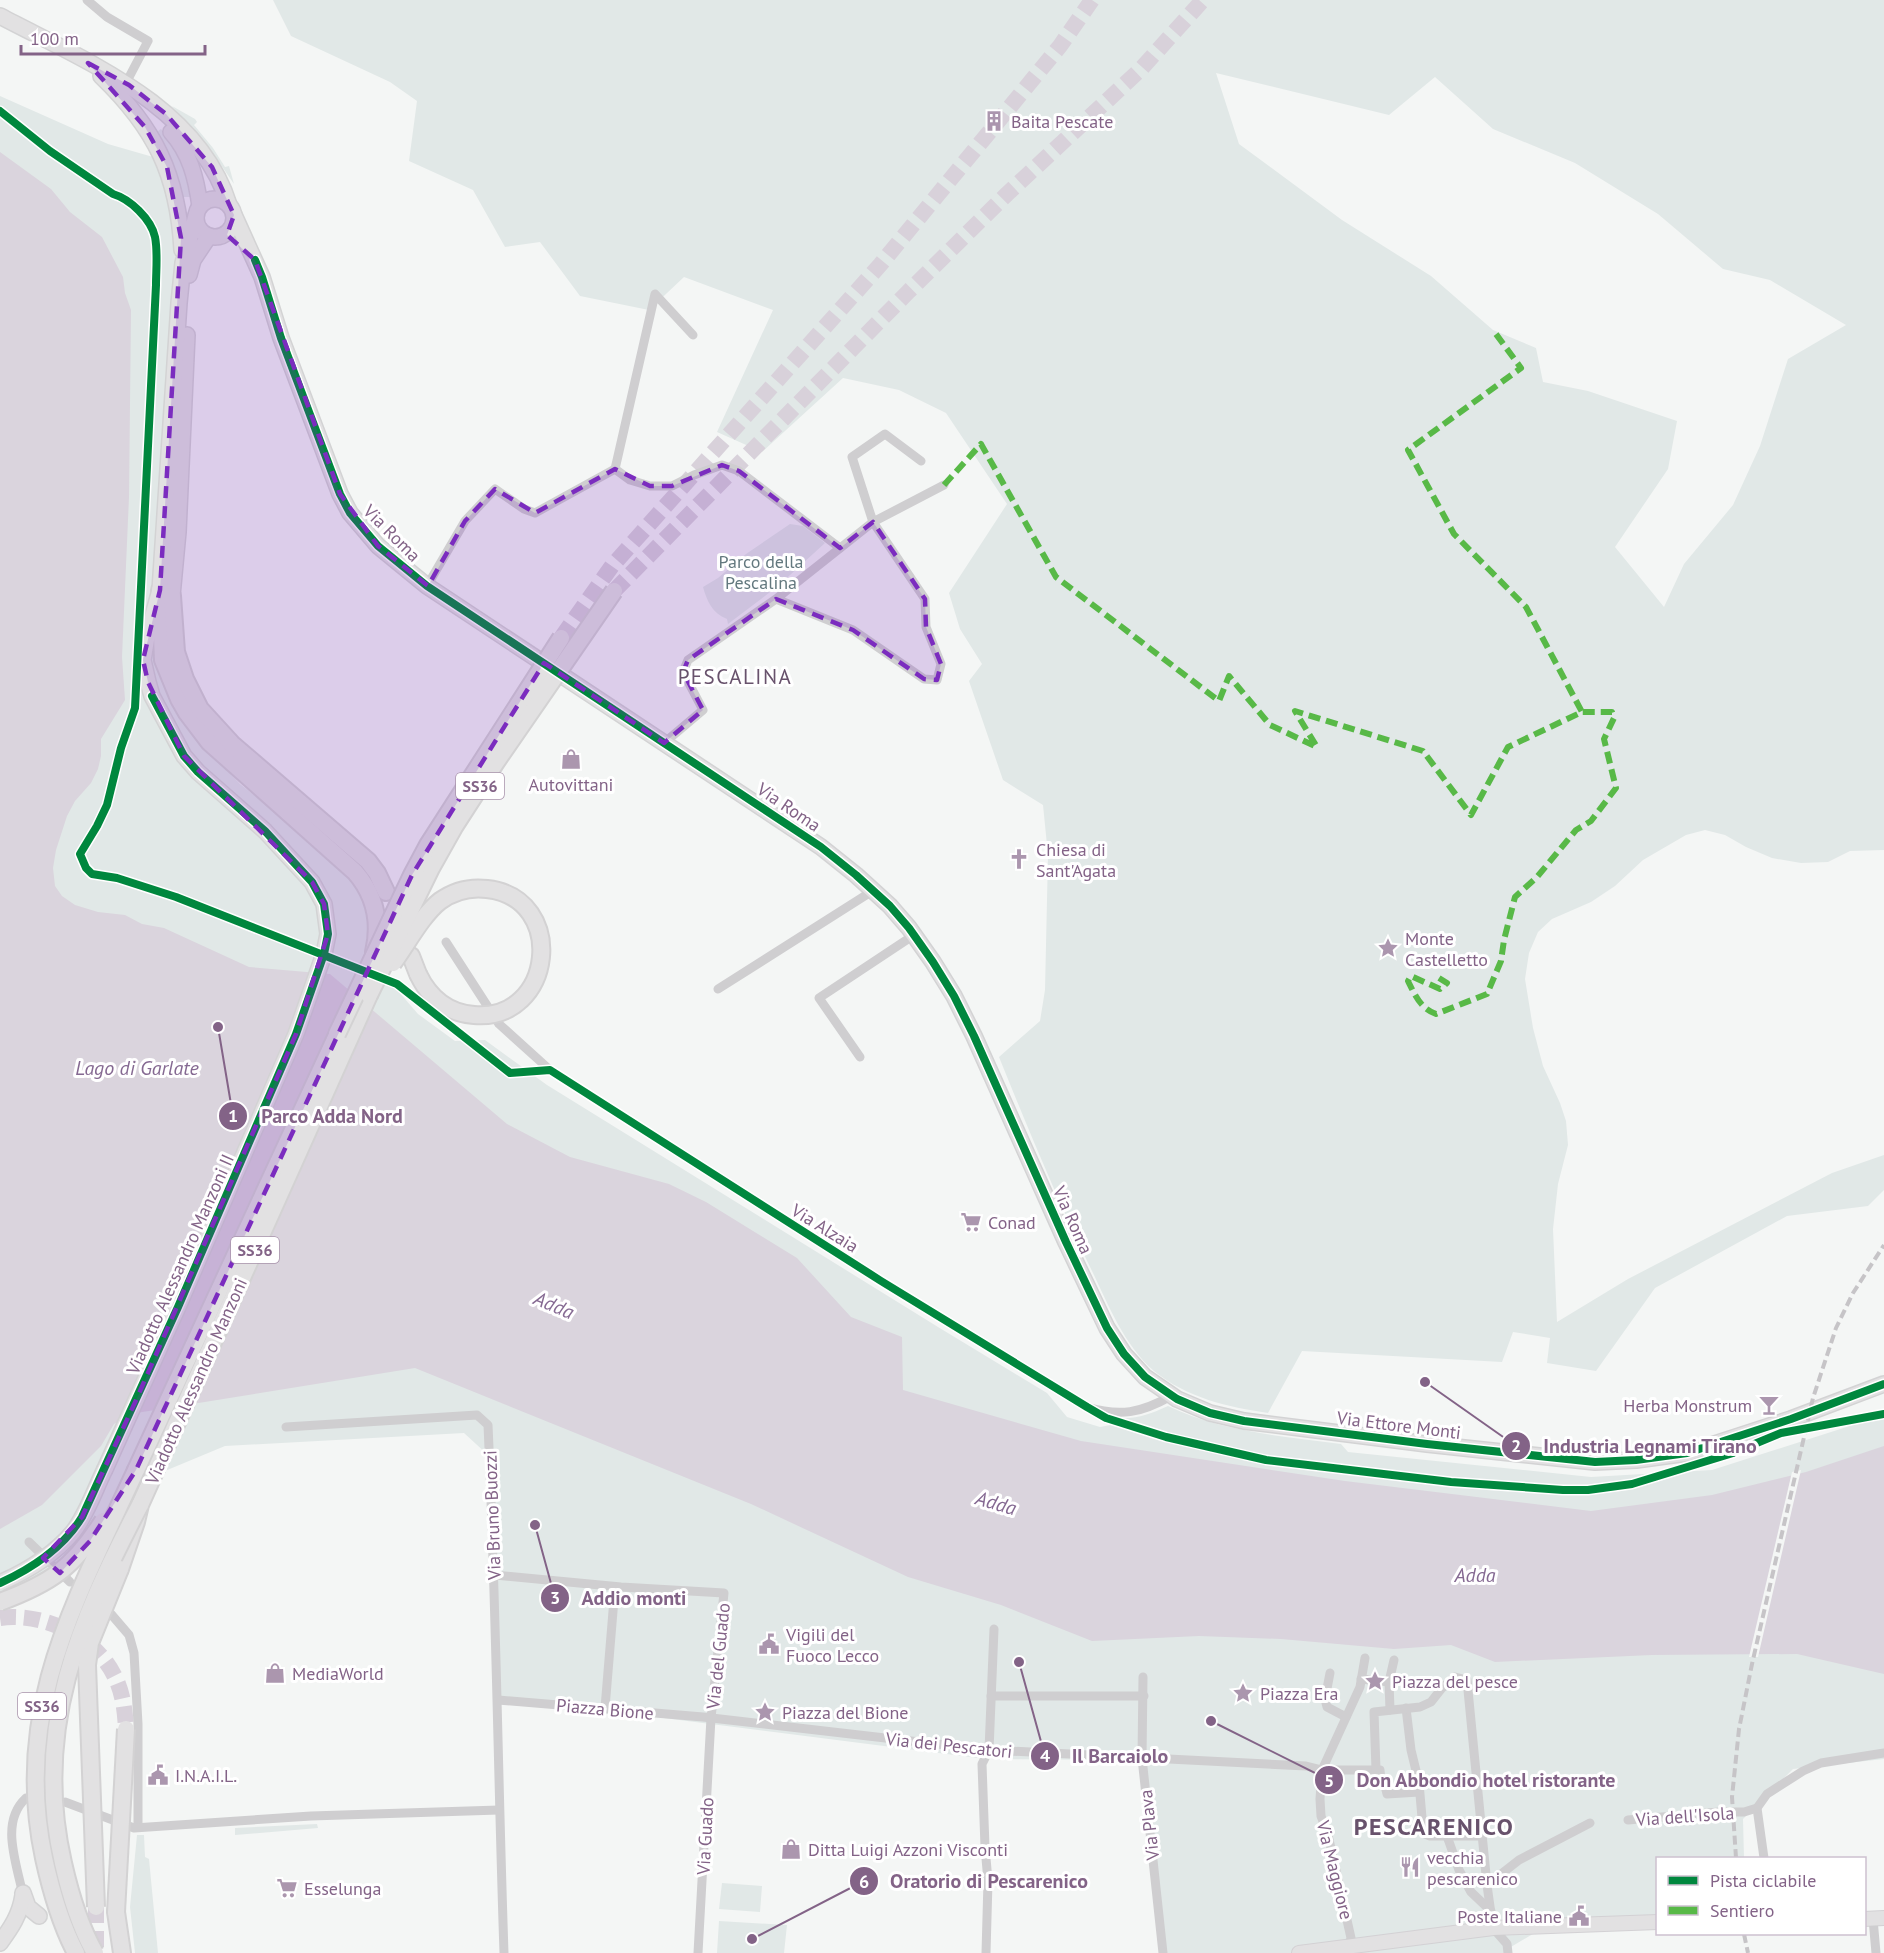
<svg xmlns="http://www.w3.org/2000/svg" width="1884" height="1953" viewBox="0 0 1884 1953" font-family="'PT Sans',sans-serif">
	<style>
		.green { fill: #e1e8e7; fill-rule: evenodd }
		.water { fill: #dad4dd }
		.pier { fill: #f4f6f5 }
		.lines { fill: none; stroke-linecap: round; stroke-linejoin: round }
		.trunk-tunnel { stroke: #d8d1da; stroke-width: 16; stroke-dasharray: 16 8; stroke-linecap: butt }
		.secondary-casing { stroke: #d3d1d4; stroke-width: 16 }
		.primary-casing { stroke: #d3d3d4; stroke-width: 18 }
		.trunk-casing { stroke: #d3d2d3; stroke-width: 20 }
		.minor { stroke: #cfced0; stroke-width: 9 }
		.secondary { stroke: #e2e1e2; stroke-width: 14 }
		.primary { stroke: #e2e1e2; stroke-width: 15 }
		.trunk { stroke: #e2e1e2; stroke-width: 16 }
		.rail { stroke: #c6c4c7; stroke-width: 4; stroke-dasharray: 9 4.5; stroke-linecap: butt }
		.primary-bridge-casing { stroke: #d3d3d4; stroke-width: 18; stroke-linecap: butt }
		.trunk-bridge-casing { stroke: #d3d2d3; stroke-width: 20; stroke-linecap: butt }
		.primary-bridge { stroke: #e2e1e2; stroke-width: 15 }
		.trunk-bridge { stroke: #e2e1e2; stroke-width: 16 }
		.quiet { stroke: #58b947; stroke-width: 6; stroke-dasharray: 12 6; stroke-linecap: butt }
		.cycleway-casing { stroke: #fff; stroke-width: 11 }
		.cycleway { stroke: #00873e; stroke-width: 8 }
		.marked { fill: #7b2cbf; fill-opacity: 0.2; stroke: #7b2cbf; stroke-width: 4.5; stroke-dasharray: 12 8; stroke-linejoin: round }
		.labels { text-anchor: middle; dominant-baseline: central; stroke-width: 6; stroke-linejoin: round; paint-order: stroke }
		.shield { fill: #fff; stroke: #a892ab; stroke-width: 1.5 }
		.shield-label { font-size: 16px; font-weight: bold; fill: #836387 }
		.poi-label { font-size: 18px; fill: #836387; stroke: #fff; text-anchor: start }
		.street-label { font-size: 18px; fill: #836387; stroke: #fff }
		.park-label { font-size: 18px; fill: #63787e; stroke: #fff }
		.water-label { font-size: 20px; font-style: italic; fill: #856992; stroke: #fff }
		.quarter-label { font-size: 21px; letter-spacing: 1.5px; fill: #68526c; stroke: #fff }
		.district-label { font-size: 24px; font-weight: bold; letter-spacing: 1.5px; fill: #68526c; stroke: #fff }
		.leader { fill: none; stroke: #836387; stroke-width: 2 }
		.callout-dot { fill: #836387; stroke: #fff; stroke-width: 2 }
		.mark-label { font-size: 18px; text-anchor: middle; font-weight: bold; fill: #fff }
		.callout-label { font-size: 20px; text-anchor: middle; font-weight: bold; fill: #836387; stroke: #fff; stroke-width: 6; stroke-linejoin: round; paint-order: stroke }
	</style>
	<rect width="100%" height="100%" fill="#f4f6f5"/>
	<g class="green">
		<path d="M273,0H1884V850L1850,851L1828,862L1801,863L1772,858L1746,847L1725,835L1705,830L1686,835L1643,860L1615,886L1591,902L1552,919L1538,932L1529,953L1525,979L1533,1028L1543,1066L1560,1103L1566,1121L1568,1145L1558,1184L1553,1229L1557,1322L1628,1279L1832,1173L1884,1155V1190L1868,1206L1787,1216L1655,1288L1596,1371L1547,1363L1550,1338L1513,1332L1502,1362L1302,1351L1268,1413C1228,1407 1187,1398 1154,1371C1124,1345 1109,1306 1092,1271C1058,1201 1028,1129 999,1057L1040,1021L1045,990L1048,855L1043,805L1003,780L969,681L982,664L960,629L949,593L1007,504L946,413L899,390L843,378L762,452L717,432L773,310L684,277L649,310L580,296L540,242L505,247L473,190L409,161L417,101L390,82L291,36ZM1216,73L1389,115L1435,77L1493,129L1575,163L1658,214L1723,269L1770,280L1846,325L1788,359L1760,446L1733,505L1684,564L1664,607L1615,547L1668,469L1677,421L1588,391L1543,382L1536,348L1493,330L1431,276L1342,220L1239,144Z"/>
		<path d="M0,96L108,144L153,157L171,194L176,274L165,645L200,742L240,784L314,843L354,883L368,908L373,947L399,992L418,1014L455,1041L485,1040L547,1085L938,1327L1047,1393L1067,1417L1100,1427L1121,1423L1111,1417C1132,1421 1148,1415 1168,1406C1222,1432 1282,1436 1341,1444L1348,1452L1591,1477L1712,1470L1884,1415V1759L1793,1769L1743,1819L1744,1858H1658L1657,1921L1543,1928L1504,1951L1505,1953H1166L1139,1760L986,1759L499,1697L488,1455L464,1433L225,1446L160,1473L130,1512L87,1555L0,1607Z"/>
		<path d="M172,106L195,119L197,122L194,125L213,148L225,167L229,166L234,184L212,152Z"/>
		<path d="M161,129C178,147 191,172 191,197H180L155,133Z"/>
		<path d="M790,524L803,526L825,543L778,586L728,624L727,619C712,613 707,601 703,587L718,578L746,554Z"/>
		<path d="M317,1824L318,1828L235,1835V1828Z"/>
		<path d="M137,1835H144L145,1857L149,1859L158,1953H135L130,1907Z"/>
		<path d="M722,1883L762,1886L760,1912L719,1909Z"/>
		<path d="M719,1921L787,1925L784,1953H717Z"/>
	</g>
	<path class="water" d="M0,152L51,189L70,212L102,237L123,277L125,293L131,310L129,497L122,657L125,700L101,739V756L98,769L91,783L75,801L67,816L56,850L53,868L55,886L62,896L75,905L98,912L125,915L142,924L164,928L249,967L330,974L507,1124L570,1157L669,1184L706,1202L797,1258L851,1317L902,1337L903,1390L1081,1441L1345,1481L1591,1511L1712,1495L1806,1472L1884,1446V1674L1797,1654L1652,1655L1495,1662L1451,1645L1394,1649L1281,1639L1199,1636L1092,1641L1001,1605L908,1577L751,1504L415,1368L130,1414L114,1424L101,1446L42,1505L0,1529Z"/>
	<path class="pier" d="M1801,1470L1758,1657H1749L1792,1472Z"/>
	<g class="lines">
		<g class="trunk-tunnel">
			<path d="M614,591L908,292L1007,194L1141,69L1203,0"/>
			<path d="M561,638L612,566L880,265L1060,46L1092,0"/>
			<path d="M0,1618C42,1612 95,1636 114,1675C123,1692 125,1711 126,1729"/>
			<path d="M96,1907V1953"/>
		</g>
		<g class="secondary-casing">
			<g id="secondary">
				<path d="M1864,1919L1884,1918"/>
				<path d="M1299,1953L1493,1928L1658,1922"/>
			</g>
		</g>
		<g class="primary-casing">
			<g id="primary">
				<path d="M0,16C85,61 198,105 229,205"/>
				<path d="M101,76C155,128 178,175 182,250"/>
				<path d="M171,132C190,153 196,178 200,206"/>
				<circle cx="215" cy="218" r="19"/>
				<path d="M234,215L262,277L281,338L340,494L350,513L378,546L427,586L821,847L856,875L890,906L909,928L933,962L954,996L974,1036L1066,1242L1107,1328L1124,1354L1145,1377L1177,1399L1210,1413L1244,1421L1427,1444L1595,1462L1636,1460L1687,1453L1791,1419L1884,1384"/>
				<path d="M189,275L193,260L209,236"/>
				<path d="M172,596L178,532L187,335"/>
				<path d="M105,1469L178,1307L296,1034L324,954L328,934L324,904L312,882L265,831L198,772L184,756L152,696L148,682L143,660L147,637L160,590L179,303L183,263L196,216"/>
				<path d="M23,1893L28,1907L39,1916"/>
				<path d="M0,1943C11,1928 20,1915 23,1895"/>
			</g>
		</g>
		<g class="trunk-casing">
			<g id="trunk">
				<path d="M160,590L163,660L179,699L187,713L209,742L355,872C375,895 381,922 374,952"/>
				<path d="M172,596L176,652L185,679L200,709L232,744L368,861L377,873L386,892"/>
				<path d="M411,956L418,974"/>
				<path d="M136,1470L343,1022"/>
				<path d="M120,1569L136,1522L140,1505L369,995"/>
				<path d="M116,1912L122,1953"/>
			</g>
		</g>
		<g class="minor">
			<path d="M87,0L107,17L148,41L126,83"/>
			<path d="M921,461L885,434L852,457L873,522L944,485"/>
			<path d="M615,469L630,480L650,486H672L694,475L722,465L739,471L840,548"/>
			<path d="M427,586L465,521L495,489L524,509L535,513L615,469L655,294L693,335"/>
			<path d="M664,743L703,710L683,672L688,660L776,599L873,522L925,599L926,627L941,664L937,680L924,679L853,630L776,599"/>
			<path d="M446,942L499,1024L550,1070L881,1281L1087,1407C1120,1417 1141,1413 1171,1396"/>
			<path d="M718,989L874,890"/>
			<path d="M860,1057L819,998L914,935"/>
			<path d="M286,1427L477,1415L488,1425C496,1601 498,1777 504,1953"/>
			<path d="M29,1542L70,1582"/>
			<path d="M495,1575L621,1587L724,1593L711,1718L698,1953"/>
			<path d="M111,1614L129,1635L134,1653L138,1724V1827"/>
			<path d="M1330,1673L1325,1699L1327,1707L1346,1717"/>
			<path d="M1143,1677L1142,1758L1163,1953"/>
			<path d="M1361,1679L1389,1682"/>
			<path d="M991,1696H1144"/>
			<path d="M498,1700L703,1717L989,1750L1306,1766L1322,1770H1380L1381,1780L1384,1782L1387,1794L1419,1792"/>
			<path d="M605,1708L615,1587"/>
			<path d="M1406,1708L1411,1750L1419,1783L1423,1829L1425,1834L1430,1836H1483"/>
			<path d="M1390,1710L1389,1682L1394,1660"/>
			<path d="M1376,1770L1374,1712L1420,1707L1431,1702L1442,1688L1455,1677L1467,1680L1487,1885L1493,1928L1507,1944L1508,1953"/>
			<path d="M65,1802L134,1828L311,1816L499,1810"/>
			<path d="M1757,1808L1764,1858"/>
			<path d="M1628,1820L1719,1812H1744L1757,1808L1767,1794L1803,1771L1821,1763L1884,1753"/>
			<path d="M1447,1836L1459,1870L1471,1892L1491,1911"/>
			<path d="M1487,1885L1519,1860L1590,1823"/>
			<path d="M23,1895C16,1861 0,1822 26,1798"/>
			<path d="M1873,1919L1876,1953"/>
			<path d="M1347,1951L1351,1938L1328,1835L1321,1816L1320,1799L1322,1770L1360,1687L1365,1658"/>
			<path d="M986,1953L988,1881L985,1847L982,1764L989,1750L994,1629"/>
		</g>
		<use href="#secondary" class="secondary"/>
		<use href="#primary" class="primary"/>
		<use href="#trunk" class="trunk"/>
		<g class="rail">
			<path d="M1736,1858L1732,1797L1739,1729L1752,1664L1813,1398L1836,1328L1853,1293L1884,1245"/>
			<path d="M1744,1934L1748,1953"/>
		</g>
		<g class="primary-bridge-casing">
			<path id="primary-bridge" d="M0,1583C27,1571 54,1555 73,1532C87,1514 95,1489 105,1469"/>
		</g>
		<g class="trunk-bridge-casing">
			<g id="trunk-bridge">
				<path d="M393,963C407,944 422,915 440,901C454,891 471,887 487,889C568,898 554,1022 474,1015C447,1013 429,997 418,974"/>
				<path d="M369,995L431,868L454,827L496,762L614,591"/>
				<path d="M337,1034L412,875L428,845L561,638"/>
				<path d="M0,1602C51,1583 73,1568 103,1521"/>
				<path d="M96,1907L87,1665L90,1643L120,1569"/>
				<path d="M116,1912L126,1729"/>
				<path d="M76,1953C60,1923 51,1890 44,1858C12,1709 76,1600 136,1470"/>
				<path d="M95,1953C79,1925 70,1894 63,1863C32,1729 79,1622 140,1505"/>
			</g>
		</g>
		<use href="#primary-bridge" class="primary-bridge"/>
		<use href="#trunk-bridge" class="trunk-bridge"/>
		<g class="quiet">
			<path d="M944,485L981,444L1056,577L1219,701L1229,676L1270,725L1317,747L1295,711L1423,751L1471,815L1508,747L1582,712L1526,607L1454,534L1408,450L1521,368L1493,330"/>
			<path d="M1439,978L1447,983L1440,989L1411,976L1408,981C1415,995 1420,1008 1436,1014L1487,994L1501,961L1504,940L1515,897L1537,877L1576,830L1591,821L1616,788L1604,739L1614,718L1612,712H1582"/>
		</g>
		<g class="cycleway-casing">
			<g id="cycleway">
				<path d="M0,111L50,151L113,194C130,199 151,219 155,237C158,252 156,270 156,285L135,708L121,748L107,805L97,826L80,854L86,868L92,874L117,878L176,897L397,984L510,1073L550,1070L881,1281L1087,1407L1106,1418L1166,1437L1266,1460L1451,1482L1563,1490H1588L1632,1484L1733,1453L1735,1452L1731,1440"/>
				<path d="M255,260L262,277L281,338L340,494L350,513L378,546L427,586L821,847L856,875L890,906L909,928L933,962L954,996L974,1036L1066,1242L1107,1328L1124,1354L1145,1377L1177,1399L1210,1413L1244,1421L1427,1444L1595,1462L1636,1460L1687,1453L1791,1419L1884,1384"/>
				<path d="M1735,1452L1781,1433L1884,1414"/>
				<path d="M0,1583C33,1568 63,1548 82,1517L178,1307L296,1034L324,954L328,934L324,904L312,882L265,831L198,772L184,756L152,696"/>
			</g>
		</g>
		<use href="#cycleway" class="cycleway"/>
	</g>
	<path class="marked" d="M88,63L129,85L166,114L212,167L234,215L227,235L255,260L340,494L378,546L428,586L465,521L495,489L535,513L615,469L650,486H672L722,465L739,471L840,548L873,522L925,599L926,627L941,664L937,680L924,679L853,630L776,599L688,660L683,672L703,710L664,743L544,663L412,875L136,1470L90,1541L60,1573L43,1558L82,1517L137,1398L296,1034L328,934L324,904L312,882L184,756L148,682L143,660L160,590L181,238L167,167L145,127Z"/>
	<defs>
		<g id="building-bare" transform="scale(1.62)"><path d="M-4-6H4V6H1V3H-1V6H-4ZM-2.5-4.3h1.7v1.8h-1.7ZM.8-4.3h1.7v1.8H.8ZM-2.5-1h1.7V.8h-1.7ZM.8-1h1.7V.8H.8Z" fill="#ab96ae" stroke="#fff" stroke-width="2.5" paint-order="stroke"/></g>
		<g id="shop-bare" transform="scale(1.62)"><path d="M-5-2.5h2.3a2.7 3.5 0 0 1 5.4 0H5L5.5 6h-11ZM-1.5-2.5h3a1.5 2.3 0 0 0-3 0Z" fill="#ab96ae" stroke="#fff" stroke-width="2.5" paint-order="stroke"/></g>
		<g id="church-bare" transform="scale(1.62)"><path d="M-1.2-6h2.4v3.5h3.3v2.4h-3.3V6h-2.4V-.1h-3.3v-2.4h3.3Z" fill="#ab96ae" stroke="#fff" stroke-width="2.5" paint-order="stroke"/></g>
		<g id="sight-bare" transform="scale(1.62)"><path d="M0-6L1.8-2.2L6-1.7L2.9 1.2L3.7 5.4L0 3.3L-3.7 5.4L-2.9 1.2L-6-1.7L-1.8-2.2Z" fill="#ab96ae" stroke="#fff" stroke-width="2.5" paint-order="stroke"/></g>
		<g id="supermarket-bare" transform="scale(1.62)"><path d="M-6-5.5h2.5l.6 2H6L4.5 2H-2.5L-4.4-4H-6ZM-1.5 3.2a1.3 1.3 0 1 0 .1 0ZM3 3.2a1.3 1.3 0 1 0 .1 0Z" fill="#ab96ae" stroke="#fff" stroke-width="2.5" paint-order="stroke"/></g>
		<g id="bar-bare" transform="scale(1.62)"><path d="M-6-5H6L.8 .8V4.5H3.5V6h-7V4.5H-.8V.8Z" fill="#ab96ae" stroke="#fff" stroke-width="2.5" paint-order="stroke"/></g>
		<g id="civic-bare" transform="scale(1.62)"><path d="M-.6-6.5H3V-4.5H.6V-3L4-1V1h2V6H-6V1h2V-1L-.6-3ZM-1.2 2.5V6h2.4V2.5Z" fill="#ab96ae" stroke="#fff" stroke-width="2.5" paint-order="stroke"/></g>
		<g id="restaurant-bare" transform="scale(1.62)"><path d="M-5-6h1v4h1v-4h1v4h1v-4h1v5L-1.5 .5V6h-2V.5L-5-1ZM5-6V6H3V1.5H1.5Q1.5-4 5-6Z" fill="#ab96ae" stroke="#fff" stroke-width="2.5" paint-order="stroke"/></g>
	</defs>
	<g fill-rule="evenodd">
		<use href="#building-bare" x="994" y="121"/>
		<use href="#shop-bare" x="571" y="759"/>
		<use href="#church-bare" x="1019" y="859"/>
		<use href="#sight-bare" x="1388" y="948"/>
		<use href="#supermarket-bare" x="971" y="1222"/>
		<use href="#bar-bare" x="1769" y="1405"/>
		<use href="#civic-bare" x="769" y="1644"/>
		<use href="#shop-bare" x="275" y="1673"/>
		<use href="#sight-bare" x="1375" y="1681"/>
		<use href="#sight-bare" x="1243" y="1693"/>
		<use href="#sight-bare" x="765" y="1712"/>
		<use href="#civic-bare" x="158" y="1775"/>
		<use href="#shop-bare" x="791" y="1849"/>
		<use href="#restaurant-bare" x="1410" y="1867"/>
		<use href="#supermarket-bare" x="287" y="1888"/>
		<use href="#civic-bare" x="1579" y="1916"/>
	</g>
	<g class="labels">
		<g class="shield">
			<rect x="456" y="773" width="48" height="26" rx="4.5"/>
			<rect x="231" y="1237" width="48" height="26" rx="4.5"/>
			<rect x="18" y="1693" width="48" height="26" rx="4.5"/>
		</g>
		<g class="shield-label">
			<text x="480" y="786">SS36</text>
			<text x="255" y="1250">SS36</text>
			<text x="42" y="1706">SS36</text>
		</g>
		<g class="poi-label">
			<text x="1011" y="121">Baita Pescate</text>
			<text x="571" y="784" text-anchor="middle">Autovittani</text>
			<text x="1036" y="849">Chiesa di<tspan x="1036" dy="21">Sant'Agata</tspan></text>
			<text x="1405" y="938">Monte<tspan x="1405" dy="21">Castelletto</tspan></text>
			<text x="988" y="1222">Conad</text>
			<text x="1752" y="1405" text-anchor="end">Herba Monstrum</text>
			<text x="786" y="1634">Vigili del<tspan x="786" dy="21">Fuoco Lecco</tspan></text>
			<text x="292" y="1673">MediaWorld</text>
			<text x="1392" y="1681">Piazza del pesce</text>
			<text x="1260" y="1693">Piazza Era</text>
			<text x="782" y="1712">Piazza del Bione</text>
			<text x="175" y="1775">I.N.A.I.L.</text>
			<text x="808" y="1849">Ditta Luigi Azzoni Visconti</text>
			<text x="1427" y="1857">vecchia<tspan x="1427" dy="21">pescarenico</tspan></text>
			<text x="304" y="1888">Esselunga</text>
			<text x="1562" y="1916" text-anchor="end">Poste Italiane</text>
		</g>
		<g class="street-label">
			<text transform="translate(392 533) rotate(45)">Via Roma</text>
			<text transform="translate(789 807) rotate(34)">Via Roma</text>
			<text transform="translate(1073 1220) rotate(66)">Via Roma</text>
			<text transform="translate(825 1228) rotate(32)">Via Alzaia</text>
			<text transform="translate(180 1264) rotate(-66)">Viadotto Alessandro Manzoni II</text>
			<text transform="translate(196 1381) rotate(-66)">Viadotto Alessandro Manzoni</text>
			<text transform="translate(1399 1425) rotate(7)">Via Ettore Monti</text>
			<text transform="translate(492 1515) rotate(-92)">Via Bruno Buozzi</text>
			<text transform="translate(718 1656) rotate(-84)">Via del Guado</text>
			<text transform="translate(605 1709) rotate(5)">Piazza Bione</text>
			<text transform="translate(949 1745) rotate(6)">Via dei Pescatori</text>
			<text transform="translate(1685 1816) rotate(-4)">Via dell'Isola</text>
			<text transform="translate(1149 1825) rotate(-96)">Via Plava</text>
			<text transform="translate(705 1836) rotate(-87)">Via Guado</text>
			<text transform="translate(1335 1870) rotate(76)">Via Maggiore</text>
		</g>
		<g class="park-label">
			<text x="761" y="561">Parco della<tspan x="761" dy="21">Pescalina</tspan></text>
		</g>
		<g class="water-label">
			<text x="137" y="1068">Lago di Garlate</text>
			<text transform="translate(554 1305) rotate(23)">Adda</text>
			<text transform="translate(996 1503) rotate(16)">Adda</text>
			<text x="1475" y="1575">Adda</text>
		</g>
		<g class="quarter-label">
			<text x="735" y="676">PESCALINA</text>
		</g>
		<g class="district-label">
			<text x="1434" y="1826">PESCARENICO</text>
		</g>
	</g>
	<path class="leader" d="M218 1027L233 1116M1425 1382L1516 1446M535 1525L555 1598M1019 1662L1045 1756M1211 1721L1329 1780M752 1939L864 1881"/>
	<g class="callout-dot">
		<circle cx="218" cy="1027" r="6"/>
		<circle cx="1425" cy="1382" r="6"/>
		<circle cx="535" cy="1525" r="6"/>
		<circle cx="1019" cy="1662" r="6"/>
		<circle cx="1211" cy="1721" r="6"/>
		<circle cx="752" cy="1939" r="6"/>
		<circle cx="233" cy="1116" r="15"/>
		<circle cx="1516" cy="1446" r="15"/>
		<circle cx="555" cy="1598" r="15"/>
		<circle cx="1045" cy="1756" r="15"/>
		<circle cx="1329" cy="1780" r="15"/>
		<circle cx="864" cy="1881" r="15"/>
	</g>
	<g class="mark-label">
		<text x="233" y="1122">1</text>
		<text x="1516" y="1452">2</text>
		<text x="555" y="1604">3</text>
		<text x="1045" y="1762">4</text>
		<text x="1329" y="1787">5</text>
		<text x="864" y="1888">6</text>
	</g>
	<g class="callout-label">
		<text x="332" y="1123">Parco Adda Nord</text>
		<text x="1650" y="1453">Industria Legnami Tirano</text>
		<text x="634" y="1605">Addio monti</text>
		<text x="1120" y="1763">Il Barcaiolo</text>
		<text x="1486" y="1787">Don Abbondio hotel ristorante</text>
		<text x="989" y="1888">Oratorio di Pescarenico</text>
	</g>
	<rect x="1656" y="1857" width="210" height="78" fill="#ffffff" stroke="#cdc1cf" stroke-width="1.5"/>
	<rect x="1668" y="1876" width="30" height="9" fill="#00873e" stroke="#cdc1cf" stroke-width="1.5"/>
	<text x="1710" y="1887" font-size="18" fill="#836387">Pista ciclabile</text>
	<rect x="1668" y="1906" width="30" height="9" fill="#58b947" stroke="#cdc1cf" stroke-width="1.5"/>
	<text x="1710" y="1917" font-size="18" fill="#836387">Sentiero</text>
	<path d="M21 45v9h184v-9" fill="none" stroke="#836387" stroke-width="3"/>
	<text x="30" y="45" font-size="18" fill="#836387" stroke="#ffffff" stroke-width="4.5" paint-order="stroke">100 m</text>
</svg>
